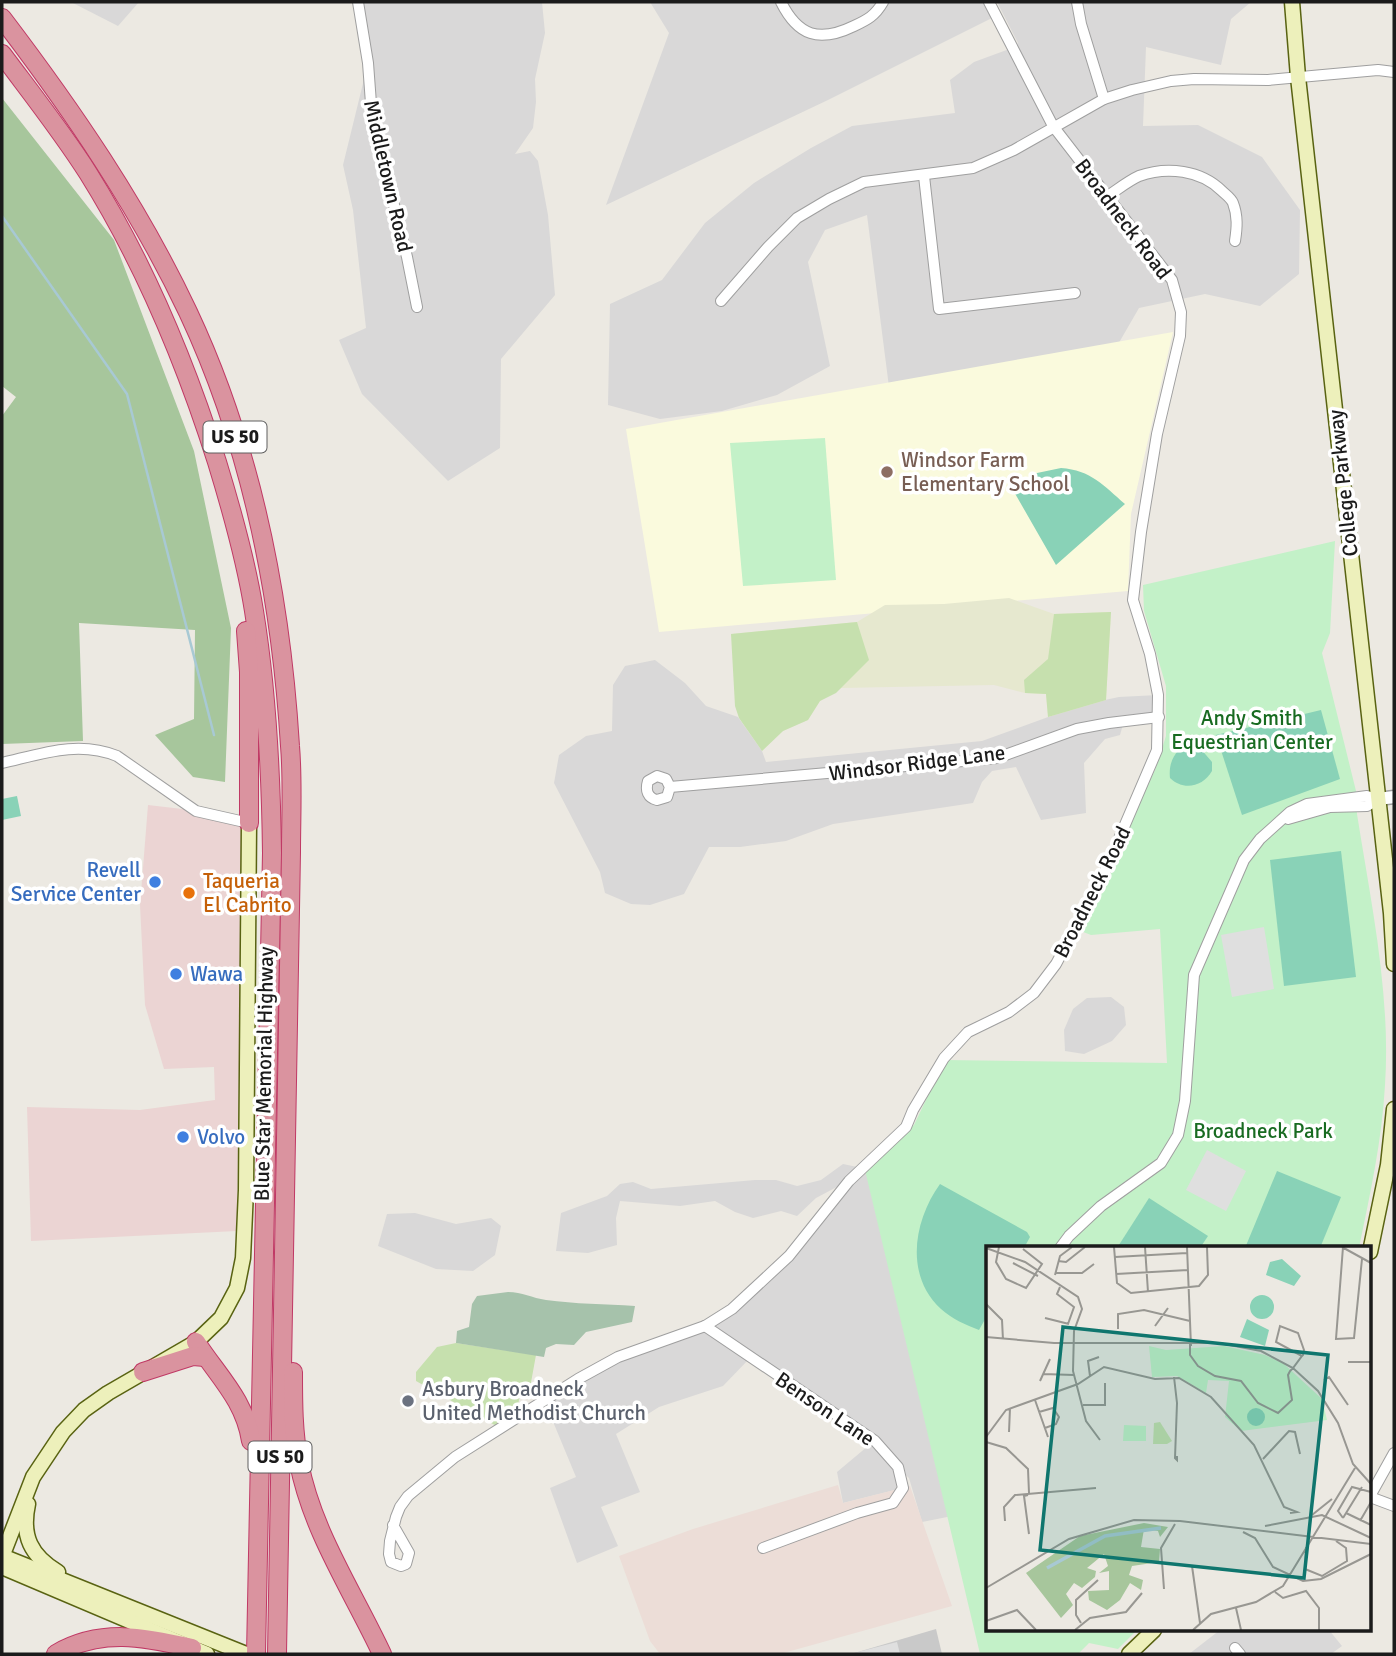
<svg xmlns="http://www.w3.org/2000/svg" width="1396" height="1656" viewBox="0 0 1396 1656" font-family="Signika,sans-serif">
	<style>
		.residential { fill: #d9d8d8 }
		.commercial { fill: #ebd4d3 }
		.education { fill: #fafadd }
		.religious { fill: #c9c9c9 }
		.military { fill: #ecddd7 }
		.farmland { fill: #e6e8cf }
		.grass { fill: #c6e0ae }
		.forest { fill: #a7c69c }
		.cemetery { fill: #a6c2ab }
		.park { fill: #c3f1c8 }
		.pitch { fill: #89d2b7 }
		.parking { fill: #dfdfdf }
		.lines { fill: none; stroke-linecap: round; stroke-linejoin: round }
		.stream { stroke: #a8c9d4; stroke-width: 2.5 }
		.minor-casing { stroke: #9f9f9f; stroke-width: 12 }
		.tertiary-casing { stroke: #9f9f9f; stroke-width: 15 }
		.secondary-casing { stroke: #596312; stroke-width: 17 }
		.motorway-casing { stroke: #c03965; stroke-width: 20 }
		.minor { stroke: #fff; stroke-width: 10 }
		.tertiary { stroke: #fff; stroke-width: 12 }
		.secondary { stroke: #edf0bb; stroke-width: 14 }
		.motorway { stroke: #da939f; stroke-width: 18 }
		.education-dot { fill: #8d6e63; stroke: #fff; stroke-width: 2.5 }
		.shop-dot { fill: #3f7fe0; stroke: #fff; stroke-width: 2.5 }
		.food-dot { fill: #e8710a; stroke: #fff; stroke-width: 2.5 }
		.worship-dot { fill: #6b7280; stroke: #fff; stroke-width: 2.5 }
		.labels { text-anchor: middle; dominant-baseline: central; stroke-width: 7; stroke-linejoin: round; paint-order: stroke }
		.shield { fill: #fff; stroke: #5f5f5f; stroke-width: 2 }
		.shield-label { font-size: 19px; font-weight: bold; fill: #1b1b1b }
		.street-label { font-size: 21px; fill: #1b1b1b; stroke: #fff }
		.education-label { font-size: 21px; fill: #785e54; stroke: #fff; text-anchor: start }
		.park-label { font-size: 21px; fill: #186b21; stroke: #fff }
		.shop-label { font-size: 21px; fill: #366cbe; stroke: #fff; text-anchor: start }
		.food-label { font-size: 21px; fill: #c56008; stroke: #fff; text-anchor: start }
		.worship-label { font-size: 21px; fill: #5b616d; stroke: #fff; text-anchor: start }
		.inset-river { fill: none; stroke: #a8c9d4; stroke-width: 3.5 }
		.inset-road { fill: none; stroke: #989792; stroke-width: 2 }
		.view { fill: #0f766e; fill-opacity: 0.15; stroke: #0f766e; stroke-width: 3.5 }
		.inset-edge { fill: none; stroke: #1b1b1b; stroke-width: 3.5 }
	</style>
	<rect width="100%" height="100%" fill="#ece9e2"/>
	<g class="residential">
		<path d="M71,2H139L118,26Z"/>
		<path d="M358,2H542L545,33L535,79L536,102L533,128L515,154L530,151L538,161L548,215L555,295L501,359L500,448L448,481L362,394L339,340L366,328L353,210L343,165L368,63Z"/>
		<path d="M650,2H989L996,16L828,100L606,205L669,33Z"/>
		<path d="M997,2H1251L1231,19L1221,65L1146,47L1143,126L1198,125L1262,157L1300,210L1299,274L1260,306L1205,294L1139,308L1113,353L889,387L867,215L825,230L808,262L830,366L777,395L722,411L660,419L608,405L610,304L662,280L705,223L754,183L811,148L852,126L955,113L950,80L974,62L1012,48L1018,43Z"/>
		<path d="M655,660L685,683L706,706L738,717L762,751L766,762L982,741L1081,705L1119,697L1158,695L1159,717L1124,721L1120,735L1105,739L1084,763L1086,813L1041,820L1016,767L992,771L982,782L973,803L833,824L786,841L740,847H709L684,894L650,905L631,904L605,893L600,872L554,783L559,755L586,736L612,731L613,685L625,666Z"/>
		<path d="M1111,997L1124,1007L1126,1025L1112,1041L1084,1054L1065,1051L1064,1030L1073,1009L1087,998Z"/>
		<path d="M843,1164L862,1168L887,1204L957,1515L922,1522L909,1478L899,1469L903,1488L843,1503L837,1472L874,1441L750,1358L723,1386L659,1407L616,1434L640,1492L601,1507L618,1546L577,1563L550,1488L576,1477L544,1400L618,1357L705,1326L762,1282L848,1181L816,1198L797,1216L781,1211L753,1218L735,1212L715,1201L680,1206L620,1201L616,1218L617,1245L588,1253L556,1251L561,1213L607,1196L620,1184L633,1182L651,1189L755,1180H776L797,1186L821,1180Z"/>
		<path d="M415,1213L456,1224L491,1218L501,1226L495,1255L473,1271L436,1269L378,1246L387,1214Z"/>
		<path d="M1220,1630H1329L1342,1646L1331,1654H1189Z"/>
	</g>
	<path class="commercial" d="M148,805L242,816L237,1231L31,1241L27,1107L140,1110L215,1100L214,1067L164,1069L145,1005L140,905Z"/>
	<path class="education" d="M1173,332L1131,514L1128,591L659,632L626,429Z"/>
	<path class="religious" d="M936,1629L942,1654H851Z"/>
	<path class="military" d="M838,1485L843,1503L910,1486L952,1606L780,1654H660L650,1641L619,1556L693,1529Z"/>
	<path class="farmland" d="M1009,598L1054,614L1111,612L1106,700L1048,717L1046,694L1025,693L994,685L841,688L820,701L808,720L783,731L762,751L731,634L857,622L885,605L944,604Z"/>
	<g class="grass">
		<path d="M1111,612L1106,700L1048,717L1046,694L1025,693L1024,680L1048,659L1054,614Z"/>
		<path d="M857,622L869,660L836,693L820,701L808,720L783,731L762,751L739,718L735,706L731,634Z"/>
		<path d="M456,1343L536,1355L530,1388L520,1394L518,1406L500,1412L497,1423L500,1428L416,1381V1372L437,1347Z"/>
	</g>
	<path class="forest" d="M2,98L114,240L194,451L231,628L225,782L193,777L155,735L194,719L195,630L79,623L83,741L2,744V416L16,397L2,386Z"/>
	<path class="cemetery" d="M508,1292C522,1292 532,1298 546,1300C575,1304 605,1304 635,1306L632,1322L586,1332L574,1345L556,1344L546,1348L544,1357L456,1343L457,1331L469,1327L472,1304L477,1296Z"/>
	<g class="park">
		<path d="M825,438L836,580L743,586L730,443Z"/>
		<path d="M1335,541L1330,633L1322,653L1356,791L1357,814C1371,903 1391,995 1385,1085C1382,1141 1370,1194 1359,1248H988V1630H1137L1118,1649L1089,1643L1078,1654H980L865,1170L914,1125L945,1060L1167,1063L1160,929L1091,935L1078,930L1155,770L1166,736V686L1144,611L1143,585Z"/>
	</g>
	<g class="pitch">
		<path d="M1061,468C1091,470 1104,486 1125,504L1056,565L1013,490L1037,473Z"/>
		<path d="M1321,710L1340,779L1242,815L1216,735Z"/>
		<path d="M1194,741L1212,762V771C1203,787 1183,791 1170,778C1168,760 1177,747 1194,741Z"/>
		<path d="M17,796L21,816L2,820V799Z"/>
		<path d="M1341,851L1356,977L1284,986L1270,860Z"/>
		<path d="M1277,1171L1341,1197L1320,1248H1245Z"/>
		<path d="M940,1184L1027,1232L1030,1237L1024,1248H988V1314L979,1330C966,1325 952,1319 941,1309C904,1275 914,1220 940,1184Z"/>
		<path d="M1149,1198L1208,1236L1200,1248H1117Z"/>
	</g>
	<g class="parking">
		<path d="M1264,927L1274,989L1232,997L1221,935Z"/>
		<path d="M1207,1150L1246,1171L1226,1211L1186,1190Z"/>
		<path d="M897,1642L900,1654H850Z"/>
	</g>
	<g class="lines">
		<path class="stream" d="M2,216L127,394L214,735"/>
		<g class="minor-casing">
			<g id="minor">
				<path d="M358,2L368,63L372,117L407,257L417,307"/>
				<path d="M781,2C798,36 819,43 854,26C867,20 875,16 883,2"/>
				<path d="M1077,2L1081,24L1104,99"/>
				<path d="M924,176L939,309L1075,293"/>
				<path d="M1106,197C1117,190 1128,181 1139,176C1167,166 1201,170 1222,191C1226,195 1231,198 1233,203C1238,216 1237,228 1235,241"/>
				<path d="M721,301L768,247L797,218L829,199L864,182L973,168L1014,150L1104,99L1132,90L1171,81L1194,79L1268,80L1378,70L1394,72"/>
				<path d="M2,763C41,754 78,740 117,756L196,811L249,823"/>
				<path d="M670,787L667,797L657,800C648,798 645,791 648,781L657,776L666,779L670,787L997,758L1077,729L1109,723L1159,717"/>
				<path d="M1288,819L1330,807L1367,806L1378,799"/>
				<path d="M1060,1248L1069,1236L1101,1206L1161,1163L1178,1135L1185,1101L1194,975L1244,860L1260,839L1290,812L1307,804L1367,796L1378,799"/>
				<path d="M705,1326L875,1441L898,1467L903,1488L893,1503L857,1513L763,1548"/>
				<path d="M1370,1496L1394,1453"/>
				<path d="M1370,1497L1394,1506"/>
				<path d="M393,1525L409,1553L406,1564L401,1566L391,1562L389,1554L390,1541L396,1517L400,1507L408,1496L455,1457L578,1379L618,1357L705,1326L732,1309L789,1256L849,1181L906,1127L913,1110L944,1058L968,1032L1009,1012L1034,993L1056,964L1103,876L1157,750L1158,695L1150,654L1133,600L1141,532L1157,434L1180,336L1181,312L1172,280L1053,126L989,2"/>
				<path d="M1235,1648L1240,1654"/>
			</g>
		</g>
		<g class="tertiary-casing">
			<path id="tertiary" d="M1378,799L1394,797"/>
		</g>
		<g class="secondary-casing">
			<g id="secondary">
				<path d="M1292,2L1298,77L1391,913L1394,964"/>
				<path d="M1370,1252L1388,1165L1394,1109"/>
				<path d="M28,1504C21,1536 31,1556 58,1572"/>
				<path d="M2,1556L246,1654"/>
				<path d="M2,1557L33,1477L63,1432L84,1410L108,1393L196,1342L221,1318L237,1288L243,1258L246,1190L249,823"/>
				<path d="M2,1567L207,1654"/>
				<path d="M1129,1654L1154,1630"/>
			</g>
		</g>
		<g class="motorway-casing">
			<g id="motorway">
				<path d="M2,18C72,110 138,206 188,312C251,446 281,598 290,746C293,781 291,817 291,852L277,1654"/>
				<path d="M2,54C31,93 62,132 88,173C145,264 185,361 217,462C232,511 246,560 254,611C267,691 271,771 272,853L256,1654"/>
				<path d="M246,631L249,672V823"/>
				<path d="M196,1342C217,1375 245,1400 251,1441"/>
				<path d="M143,1372L193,1356L205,1357"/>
				<path d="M293,1372C293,1402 293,1433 299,1463C312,1531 353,1592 382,1654"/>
				<path d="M56,1654C100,1628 145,1637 192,1648"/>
			</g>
		</g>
		<use href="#minor" class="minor"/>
		<use href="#tertiary" class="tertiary"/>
		<use href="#secondary" class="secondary"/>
		<use href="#motorway" class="motorway"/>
	</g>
	<circle class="education-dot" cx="887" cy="472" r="7"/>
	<g class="shop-dot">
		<circle cx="155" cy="882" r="7"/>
		<circle cx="176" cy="974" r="7"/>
		<circle cx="183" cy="1137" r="7"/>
	</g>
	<circle class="food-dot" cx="189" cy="893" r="7"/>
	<circle class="worship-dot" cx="408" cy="1401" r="7"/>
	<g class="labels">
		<g class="shield">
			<rect x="203.5" y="421.5" width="63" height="31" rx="5"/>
			<rect x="248.5" y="1441.5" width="63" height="31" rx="5"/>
		</g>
		<g class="shield-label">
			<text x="235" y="437">US 50</text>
			<text x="280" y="1457">US 50</text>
		</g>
		<g class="street-label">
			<text transform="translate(388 176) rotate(77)">Middletown Road</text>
			<text transform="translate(1123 219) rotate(53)">Broadneck Road</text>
			<text transform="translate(1343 483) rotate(-96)">College Parkway</text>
			<text transform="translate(917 763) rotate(-7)">Windsor Ridge Lane</text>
			<text transform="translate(1092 892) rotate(-63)">Broadneck Road</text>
			<text transform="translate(264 1074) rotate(-89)">Blue Star Memorial Highway</text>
			<text transform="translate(825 1409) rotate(34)">Benson Lane</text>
		</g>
		<g class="education-label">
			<text x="901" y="460">Windsor Farm<tspan x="901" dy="24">Elementary School</tspan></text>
		</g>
		<g class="park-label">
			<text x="1252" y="718">Andy Smith<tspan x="1252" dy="24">Equestrian Center</tspan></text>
			<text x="1263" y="1131">Broadneck Park</text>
		</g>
		<g class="shop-label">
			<text x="141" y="870" text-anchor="end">Revell<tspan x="141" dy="24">Service Center</tspan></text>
			<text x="190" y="974">Wawa</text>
			<text x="197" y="1137">Volvo</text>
		</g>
		<g class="food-label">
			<text x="203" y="881">Taqueria<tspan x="203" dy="24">El Cabrito</tspan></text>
		</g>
		<g class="worship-label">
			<text x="422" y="1389">Asbury Broadneck<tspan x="422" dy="24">United Methodist Church</tspan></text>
		</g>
	</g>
	<g transform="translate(986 1246)">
		<rect width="385" height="385" fill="#ece9e2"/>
		<path d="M174,176L186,195L181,198H167L168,177Z" fill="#c6e0ae"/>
		<path d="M158,277L182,281L174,291L172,285L158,283L155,301L174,303L173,316L146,320L143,329L157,334L155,344L144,337L134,354L121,364L103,354L102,345L123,344V325L113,327L122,320L118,308L101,322L110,325L109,331L96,342L88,337L80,348L87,359L75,372L40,327L94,290Z" fill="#a7c69c"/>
		<path d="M163,100L180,104L238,100L279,109L298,118L336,153L341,174L255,185L239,171L243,135L222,134L220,147L191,130L166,131ZM138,179L160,180V195H137Z" fill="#c3f1c8"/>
		<path d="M296,13L315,30L308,40L280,29L284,16ZM264 61a12 12 0 1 1 24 0a12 12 0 1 1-24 0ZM261,73L283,84L279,100L254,91ZM261 171a9 9 0 1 1 18 0a9 9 0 1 1-18 0Z" fill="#89d2b7"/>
		<path class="inset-river" d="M61,322L119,290L175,282"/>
		<path class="inset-road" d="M13,1L10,16L20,33L40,42L56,18L37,3M128,1L131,37L145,47L213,40L222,29L221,1M159,1L162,46M201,1L205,100M356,1L385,17M357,1L350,93L368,92L376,13M0,2L39,16L92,51L96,63L88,85L87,125L100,175L114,194M129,11L201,7M72,15L80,16L99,1M27,17L52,30M70,27H96L108,18M130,28L202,24M69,29L74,10L86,1M74,41L71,48L88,61L82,78M0,58L16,74L17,94M59,72L83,78M169,80L182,62M132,83V68L158,64L204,75M0,91L68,97H233L275,105L307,122L332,145L352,177L367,218L385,238M204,97V109L212,120L229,130L255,135L272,157L292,167L306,154L302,129L304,125L307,122L316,110L317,109L318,104L312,87L294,80L290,96L316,110M362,116H385M57,128L88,129M104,130L102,115L113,111M188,131L191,157L189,212L191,214V210M338,134L343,131L362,159M54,135L64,113M49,154L62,191M97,159H119V137M53,166L67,162L73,171L70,178L59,182M23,186L24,162M0,191L20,164L92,138L118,121L169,133L193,132L225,151L268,199L298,261L311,266L304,267M0,196L20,202L42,223L43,247M277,213L303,185L309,186L314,208M42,249L38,250L43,288M360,267L385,279M326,269L346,253M357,272L352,265L366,241L385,246M357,272L376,241M19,275L18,261L29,249L110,242M374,275L385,256M279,280L336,269L385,292M257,286L269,292L287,321L317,335L335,333L385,308M320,301L319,323L336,330L361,315L360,302L350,295M206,320L214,377M0,342L83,293L148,274L194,275L385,298M178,343L175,302L189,278M289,346L297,352L320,345L333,362V384M250,362L255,384M0,375L31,364L50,384M95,377L90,369V354L112,334M89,384L104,372L140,366L156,347M207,384L225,368L270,356L297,340L369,222"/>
		<path class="view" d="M77,81L342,109L318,332L54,304Z"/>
		<rect width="385" height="385" class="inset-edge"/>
	</g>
	<rect width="1396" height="1656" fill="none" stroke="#1b1b1b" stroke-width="7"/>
</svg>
